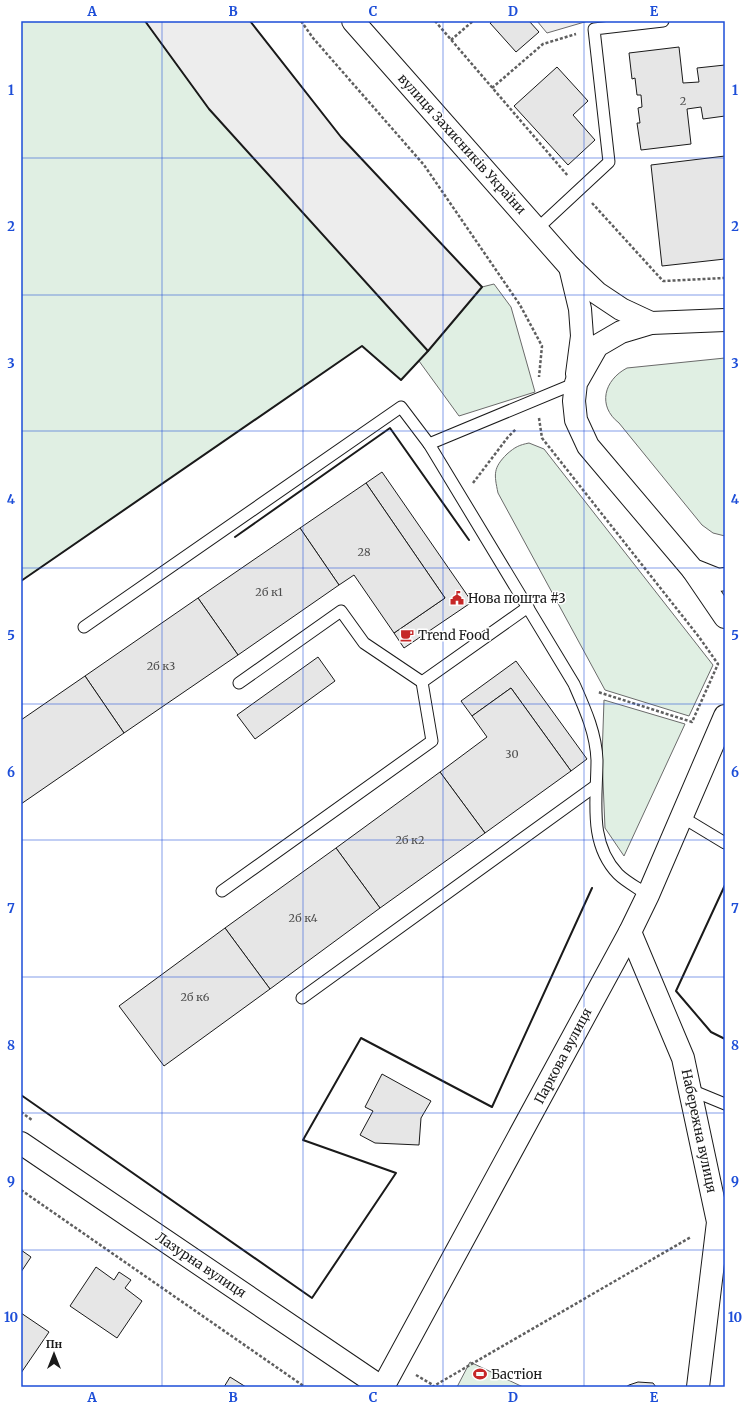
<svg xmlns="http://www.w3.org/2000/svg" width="746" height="1408" viewBox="0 0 746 1408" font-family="Merriweather,serif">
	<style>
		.green { fill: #e0efe3; stroke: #6a6a6a }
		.parking { fill: #ededed; stroke: #6a6a6a }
		.building { fill: #e6e6e6; stroke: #1a1a1a }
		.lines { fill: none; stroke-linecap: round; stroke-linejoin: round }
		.lane-casing { stroke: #1a1a1a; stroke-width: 13 }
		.street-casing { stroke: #1a1a1a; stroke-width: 24 }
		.secondary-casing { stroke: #1a1a1a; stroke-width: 24 }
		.path { stroke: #5f5f5f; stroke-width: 2.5; stroke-dasharray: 3 2; stroke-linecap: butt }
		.lane { stroke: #fff; stroke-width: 11 }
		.street { stroke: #fff; stroke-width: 22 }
		.secondary { stroke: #fff; stroke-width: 22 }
		.wall { stroke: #1a1a1a; stroke-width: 2 }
		.grid { fill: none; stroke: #1d4ed8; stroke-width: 1; stroke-opacity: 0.55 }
		.labels { text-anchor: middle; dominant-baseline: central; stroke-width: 3; stroke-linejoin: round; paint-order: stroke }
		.number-label { font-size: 11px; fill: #4d4d4d }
		.street-label { font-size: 13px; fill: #1a1a1a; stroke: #fff }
		.poi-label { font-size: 13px; fill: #1a1a1a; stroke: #fff; text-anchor: start }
		.neatline { fill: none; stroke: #1d4ed8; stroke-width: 1.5 }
		.grid-label { font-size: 13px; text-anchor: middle; font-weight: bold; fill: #1d4ed8 }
	</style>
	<rect width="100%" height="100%" fill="#fff"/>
	<g class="green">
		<path d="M21,21H145L209,109L428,351L482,287L494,284L511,307L535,392L459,416L419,361L401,380L362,346L21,581Z"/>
		<path d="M725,358V536L713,533L702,525L619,423C597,406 604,380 627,368Z"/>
		<path d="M529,443L544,449L713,665L689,716L605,690L498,493C494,474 493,468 507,454C515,447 519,445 529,443Z"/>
		<path d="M604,700L685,724L624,856L605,828L602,758Z"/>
		<path d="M470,1362L523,1387H457Z"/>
	</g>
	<g class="parking">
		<path d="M145,21H250L341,137L482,287L428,351L209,109Z"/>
		<path d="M537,21H588L547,33Z"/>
	</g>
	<g class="building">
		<path d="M493,21H529L539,32L516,52L490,23Z"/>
		<path d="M679,47L683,83L699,82L697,68L725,65V116L703,119L701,107L687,109L691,144L641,150L637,123H640L638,108L642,107L641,95H637L635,78L632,79L629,53Z"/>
		<path d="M557,67L588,101L573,115L595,140L568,165L514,106Z"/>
		<path d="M725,156V259L662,266L651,165Z"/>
		<path d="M382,472L472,602L404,648L394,633L445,598L366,483Z"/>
		<path d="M366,483L445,598L394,633L354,575L339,585L300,528Z"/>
		<path d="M300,528L339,585L238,655L198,598Z"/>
		<path d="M198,598L238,655L124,733L85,676Z"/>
		<path d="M318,657L335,681L255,739L237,715Z"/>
		<path d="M516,661L587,759L571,771L511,688L472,716L461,701Z"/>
		<path d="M85,676L124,733L21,804V720Z"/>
		<path d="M511,688L571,771L485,833L440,772L487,737L472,716Z"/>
		<path d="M440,772L485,833L380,908L336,848Z"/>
		<path d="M336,848L380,908L270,989L225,928Z"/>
		<path d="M225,928L270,989L164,1066L119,1006Z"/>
		<path d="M382,1074L431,1101L421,1118L419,1145L375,1143L360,1135L373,1111L365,1107Z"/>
		<path d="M21,1250L31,1257L21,1272Z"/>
		<path d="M96,1267L114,1280L119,1272L131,1280L125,1288L142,1301L117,1338L70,1306Z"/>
		<path d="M21,1313L49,1332L21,1373Z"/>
		<path d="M230,1377L246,1387H224Z"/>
		<path d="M638,1382L653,1383L656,1387H626L629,1385Z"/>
	</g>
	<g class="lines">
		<g class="lane-casing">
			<g id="lane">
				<path d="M538,228L609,162L594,29L663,21"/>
				<path d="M576,383L429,444L574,684C585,709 596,733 597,760C597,799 588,843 618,874C626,882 638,888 648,895"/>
				<path d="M84,627L401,407L429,444"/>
				<path d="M422,682L528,607"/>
				<path d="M682,817L725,843"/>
				<path d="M222,891L432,741L422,682L364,643L341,611L239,683"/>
				<path d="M302,998L594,787"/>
				<path d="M691,1090L725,1104"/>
			</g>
		</g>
		<g class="street-casing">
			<g id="street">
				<path d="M693,570L725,617"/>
				<path d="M630,932L683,1058L718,1222L698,1387"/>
				<path d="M21,1143L381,1387"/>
				<path d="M383,1387L630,932L648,895L725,716"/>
			</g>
		</g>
		<g class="secondary-casing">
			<g id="secondary">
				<path d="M353,21L570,267L597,293L621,309L651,323"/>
				<path d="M570,267L580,309L582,336L577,374"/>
				<path d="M725,320L651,323L621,332L597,346L576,383L574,401L576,420L588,446L693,570L718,580L725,579"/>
			</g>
		</g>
		<g class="path">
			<path d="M301,21L313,38L424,165L520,305L542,346L539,377"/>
			<path d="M435,21L568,176"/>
			<path d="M451,40L473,21"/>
			<path d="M492,88L543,44L576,34"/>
			<path d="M592,203L663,281L725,278"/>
			<path d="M539,418L542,438L699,637L718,664L692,722L598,692"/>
			<path d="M473,483L508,437L516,429"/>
			<path d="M21,1112L32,1120"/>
			<path d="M21,1190L305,1387"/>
			<path d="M416,1375L433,1385"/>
			<path d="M432,1387L691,1237"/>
		</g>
		<use href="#lane" class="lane"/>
		<use href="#street" class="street"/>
		<use href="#secondary" class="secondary"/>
		<g class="wall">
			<path d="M145,21L209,109L428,351L482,287L341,137L250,21"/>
			<path d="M235,537L390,428L469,540"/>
			<path d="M21,581L362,346L401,380L428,351"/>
			<path d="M725,885L676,991L711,1032L725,1039"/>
			<path d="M21,1095L312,1298L396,1173L303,1140L361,1038L492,1107L592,888"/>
		</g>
	</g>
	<path class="grid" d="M162,21V1387M303,21V1387M443,21V1387M584,21V1387M21,158H725M21,295H725M21,431H725M21,568H725M21,704H725M21,840H725M21,977H725M21,1113H725M21,1250H725"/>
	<defs>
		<g id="civic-bare" transform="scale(1.08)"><path d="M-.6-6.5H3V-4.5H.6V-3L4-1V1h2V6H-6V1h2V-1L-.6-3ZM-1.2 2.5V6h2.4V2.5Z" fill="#c62828" stroke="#fff" stroke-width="2.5" paint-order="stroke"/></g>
		<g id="cafe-bare" transform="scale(1.08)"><path d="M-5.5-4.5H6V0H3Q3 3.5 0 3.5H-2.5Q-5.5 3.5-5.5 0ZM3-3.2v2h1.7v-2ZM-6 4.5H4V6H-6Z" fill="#c62828" stroke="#fff" stroke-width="2.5" paint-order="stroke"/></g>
		<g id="stadium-bare" transform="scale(1.08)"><path d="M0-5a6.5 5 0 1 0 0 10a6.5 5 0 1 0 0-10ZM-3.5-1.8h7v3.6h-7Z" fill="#c62828" stroke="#fff" stroke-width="2.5" paint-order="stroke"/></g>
	</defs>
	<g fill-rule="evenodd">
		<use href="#civic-bare" x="457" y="598"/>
		<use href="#cafe-bare" x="407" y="635"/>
		<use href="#stadium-bare" x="480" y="1374"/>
	</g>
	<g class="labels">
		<g class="number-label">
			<text x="683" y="101">2</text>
			<text x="364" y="552">28</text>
			<text x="269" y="592">2б к1</text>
			<text x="161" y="666">2б к3</text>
			<text x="512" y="754">30</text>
			<text x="410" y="840">2б к2</text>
			<text x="303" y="918">2б к4</text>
			<text x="195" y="997">2б к6</text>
		</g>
		<g class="street-label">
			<text transform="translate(462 144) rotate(48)">вулиця Захисників України</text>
			<text transform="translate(563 1056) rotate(-62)">Паркова вулиця</text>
			<text transform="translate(699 1131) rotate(78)">Набережна вулиця</text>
			<text transform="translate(201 1265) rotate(34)">Лазурна вулиця</text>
		</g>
		<g class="poi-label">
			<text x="468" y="598">Нова пошта #3</text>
			<text x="418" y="635">Trend Food</text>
			<text x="491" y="1374">Бастіон</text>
		</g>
	</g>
	<rect width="746" height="1408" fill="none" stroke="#ffffff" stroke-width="44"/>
	<g transform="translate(54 1354)" stroke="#ffffff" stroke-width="3" paint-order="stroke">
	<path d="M0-3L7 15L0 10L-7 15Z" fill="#1a1a1a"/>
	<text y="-6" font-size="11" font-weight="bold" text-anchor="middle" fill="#1a1a1a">Пн</text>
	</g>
	<rect x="22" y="22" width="702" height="1364" class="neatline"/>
	<g class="grid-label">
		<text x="92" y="16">A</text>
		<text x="233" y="16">B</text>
		<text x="373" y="16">C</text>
		<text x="513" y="16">D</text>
		<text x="654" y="16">E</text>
		<text x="11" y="95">1</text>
		<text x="735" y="95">1</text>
		<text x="11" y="231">2</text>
		<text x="735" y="231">2</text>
		<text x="11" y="368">3</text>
		<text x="735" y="368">3</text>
		<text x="11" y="504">4</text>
		<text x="735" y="504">4</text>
		<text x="11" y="640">5</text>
		<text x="735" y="640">5</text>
		<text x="11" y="777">6</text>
		<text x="735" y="777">6</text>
		<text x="11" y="913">7</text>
		<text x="735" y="913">7</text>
		<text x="11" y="1050">8</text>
		<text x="735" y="1050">8</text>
		<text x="11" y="1186">9</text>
		<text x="735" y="1186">9</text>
		<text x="11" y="1322">10</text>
		<text x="735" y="1322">10</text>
		<text x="92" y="1402">A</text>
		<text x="233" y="1402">B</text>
		<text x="373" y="1402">C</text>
		<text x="513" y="1402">D</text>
		<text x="654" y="1402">E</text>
	</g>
</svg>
